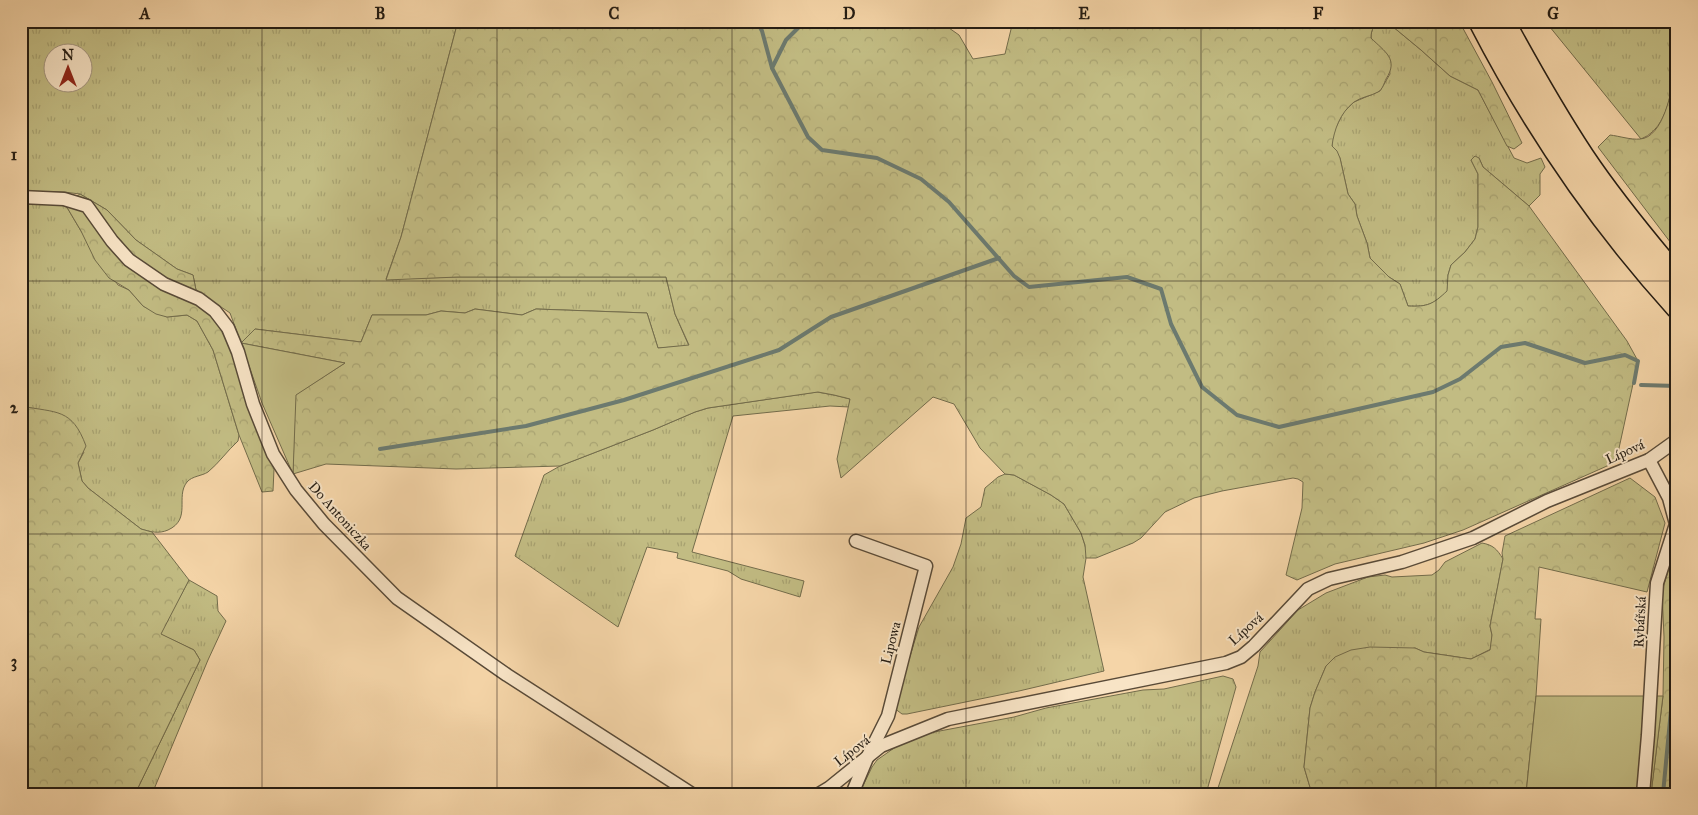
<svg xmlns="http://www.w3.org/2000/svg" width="1698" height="815" viewBox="0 0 1698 815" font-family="'IM FELL Great Primer',serif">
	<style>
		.grass { fill: url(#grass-tufts); stroke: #736c4b; fill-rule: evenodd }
		.forest { fill: url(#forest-crowns); stroke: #736c4b }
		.garden { fill: #c2bc83; stroke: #736c4b }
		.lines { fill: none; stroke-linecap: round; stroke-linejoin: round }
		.stream { stroke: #6c7a6f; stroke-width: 4 }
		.street-casing { stroke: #584a38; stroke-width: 15 }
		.highway-casing { stroke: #241c13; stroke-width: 25 }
		.street { stroke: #f8e4c6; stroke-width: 12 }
		.highway { stroke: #f5d5a8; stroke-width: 22 }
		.grid { fill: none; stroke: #241c13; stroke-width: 1; stroke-opacity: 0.55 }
		.labels { text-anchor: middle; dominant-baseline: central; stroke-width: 4; stroke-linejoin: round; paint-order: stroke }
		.street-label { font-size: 14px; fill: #241c13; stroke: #f8e4c6 }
		.neatline { fill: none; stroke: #241c13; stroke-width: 2 }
		.grid-label { font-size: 16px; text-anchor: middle; font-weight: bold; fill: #241c13 }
	</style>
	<defs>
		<pattern id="grass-tufts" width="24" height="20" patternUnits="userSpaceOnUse" patternTransform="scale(1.25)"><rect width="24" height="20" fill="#c2bc83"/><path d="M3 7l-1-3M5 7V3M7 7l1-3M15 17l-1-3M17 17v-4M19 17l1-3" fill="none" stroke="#a7a170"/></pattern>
		<pattern id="forest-crowns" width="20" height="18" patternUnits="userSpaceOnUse" patternTransform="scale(1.25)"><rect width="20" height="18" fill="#c2bc83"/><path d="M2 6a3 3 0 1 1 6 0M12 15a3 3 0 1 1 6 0" fill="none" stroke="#a7a170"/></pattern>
	</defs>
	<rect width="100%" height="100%" fill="#f5d5a8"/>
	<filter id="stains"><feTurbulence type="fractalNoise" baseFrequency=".004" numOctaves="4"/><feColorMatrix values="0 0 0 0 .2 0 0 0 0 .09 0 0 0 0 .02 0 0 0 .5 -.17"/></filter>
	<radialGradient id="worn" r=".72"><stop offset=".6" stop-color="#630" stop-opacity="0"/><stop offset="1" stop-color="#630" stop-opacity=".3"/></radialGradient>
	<g class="grass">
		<path d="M21,21H458L401,237L386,279L458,277H666L675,314L689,346L658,348L647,313L536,309L522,315L475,309L465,313L441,311L426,315H372L361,342L255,329L241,343L230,313L196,290L193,275L177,269L136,240L107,210L80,194L64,192L21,191ZM52,52H82V82H52Z"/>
		<path d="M1382,21H1386L1421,50L1450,76L1478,90L1514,158L1527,163L1541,158L1545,167L1540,174V195L1529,206L1483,167L1479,158L1471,160L1478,174V227L1475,239L1465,252L1451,265L1448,275V291C1433,304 1428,307 1408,306L1400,284L1389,277L1370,258L1367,243L1357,216L1355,204L1348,194L1340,158L1332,146L1333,133L1343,113L1354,102L1380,91L1390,74L1388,56L1371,38C1371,29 1374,25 1382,21Z"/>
		<path d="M1545,21H1674C1675,55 1678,125 1641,139Z"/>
		<path d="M21,202L65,204L81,231L118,285L129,290L143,306L167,317L187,315L197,321L213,350L239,435L238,441C227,451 219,463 208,472C202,476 192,476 187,482C175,497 192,519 168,530C159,534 150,532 141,529L88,488L82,481L78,463L84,452L35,409L21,406Z"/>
		<path d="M817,392L834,395L850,399L849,407L830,406L733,416L692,552L804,581L800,597L741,579L728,571L677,558L678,553L647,547L618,627L515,556L544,475L560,466L653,430L695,412L708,408Z"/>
		<path d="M1005,474L1014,475L1051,495L1064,504L1081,533L1087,552L1083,577L1104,671L1019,691L907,714H902L894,708L919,627L953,567L961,544L966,518L981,507L985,488L998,477Z"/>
		<path d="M1482,543C1493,545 1497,549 1503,559L1490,626L1492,635L1491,649L1471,659L1424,652L1415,648L1326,666L1315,692L1310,708L1304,767L1312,794H1216L1258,666L1260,652L1298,610L1326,593L1368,577L1385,575L1392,577L1432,575L1439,570L1445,562Z"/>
		<path d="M189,580L217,596L218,611L226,621L208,660L152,794H135L200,660L194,650L160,634Z"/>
		<path d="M1223,676L1233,679L1236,687L1206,794H859L872,767L877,760L897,746L929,733L1014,717L1046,708L1143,690L1164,689Z"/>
	</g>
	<g class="forest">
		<path d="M458,21H939L959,35L973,59L1005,54L1013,21H1382C1374,25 1371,29 1371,38C1385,52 1399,59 1386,79C1384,83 1383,89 1378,92C1371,96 1361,97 1354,102C1340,113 1334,130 1332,146L1337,151L1340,158L1348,194L1355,204L1357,216L1367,243L1370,258L1389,277L1400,284L1408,306C1428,307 1433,304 1447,291L1448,275L1451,265L1465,252L1475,239L1478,227V174L1471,160L1475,156L1479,158L1483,167L1529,206L1627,341L1638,361L1616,462L1463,530L1424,543L1335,564L1297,580L1286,575L1302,508L1303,482L1298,479L1293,478L1222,491L1194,498L1165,512L1141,538L1133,543L1096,558H1086L1085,545L1081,533L1064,504L1051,495L1014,475L1005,474L980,448L954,404L933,397L841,478L837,459L850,399L834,395L818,392L708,408L695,412L653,430L560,466L456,469L326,464L293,474L295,395L345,363L241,343L255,329L361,342L372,315H426L441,311L465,313L475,309L522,315L536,309L647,313L658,348L689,345L675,314L666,277H458L386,280L401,237Z"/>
		<path d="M1386,21H1459L1492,82L1522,143L1514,149L1507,146L1478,90L1450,76L1421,50Z"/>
		<path d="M1674,21H1677V251L1598,147L1610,135C1619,136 1631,140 1640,139C1663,138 1673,89 1674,71C1676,55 1675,38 1674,21Z"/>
		<path d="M80,194L107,210L136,240L177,269L193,275L196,290V303L214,317L226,334L240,381L274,469L273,491L262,492L239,435L213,350L197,321L187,315L167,317L156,314L143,306L129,290L109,278L95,260L81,231L65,204Z"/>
		<path d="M21,406C57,413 72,408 86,446L78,463L82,481L88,488L141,529L152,532L189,580L161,634L194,650L200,660L135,794H21Z"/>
		<path d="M1630,478L1655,497L1665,523L1647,592L1539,567L1535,619H1541L1536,696L1526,794H1312L1304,767L1310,708L1315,692L1326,666L1335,657L1351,650L1370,647L1415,648L1424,652L1471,659L1490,650L1492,635L1490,626L1503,559L1502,553L1505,536Z"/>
		<path d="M1677,542V794H1651L1663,696L1664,637L1662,591Z"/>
	</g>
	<g class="garden">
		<path d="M241,343L345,363L296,395L293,474L262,403Z"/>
		<path d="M1536,696H1663L1651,794H1526Z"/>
	</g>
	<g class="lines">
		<g class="stream">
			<path d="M757,21L762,31L772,68L808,137L822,150L877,158L921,179L949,202L1014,276L1029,287L1127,277L1161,289L1171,324L1202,387L1237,415L1279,427L1433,392L1460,379L1501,347L1525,343L1585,363L1625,355L1638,361L1634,383"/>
			<path d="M772,68L786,40L805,21"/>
			<path d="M1641,385L1677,386"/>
			<path d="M380,449L526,426L624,400L779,350L831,317L999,258"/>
			<path d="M1663,794L1677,647"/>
		</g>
		<g class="street-casing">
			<g id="street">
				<path d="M21,197L64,199L87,206L112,241L129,260L164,284L199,299L215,311L228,328L238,352L253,404L273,454L296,490L324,524L397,598L507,675L692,794"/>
				<path d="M819,794L829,788L881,746L948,719L1226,663L1241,657L1254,646L1308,589L1329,579L1402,562L1473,538L1547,501L1649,460L1677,440"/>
				<path d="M852,794L867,758L888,716L926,566L856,541"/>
				<path d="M1643,794L1648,735L1657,583L1676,524L1669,498L1649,460"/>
			</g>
		</g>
		<g class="highway-casing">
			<g id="highway">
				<path d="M1480,21C1533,124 1599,221 1677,307"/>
				<path d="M1503,21C1528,67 1554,113 1583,157C1611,199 1644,239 1677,278"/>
			</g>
		</g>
		<use href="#street" class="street"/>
		<use href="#highway" class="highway"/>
	</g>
	<path class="grid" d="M262,21V794M497,21V794M732,21V794M966,21V794M1201,21V794M1436,21V794M21,281H1677M21,534H1677"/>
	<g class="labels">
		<g class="street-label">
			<text transform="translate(1625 452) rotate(-24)">Lípová</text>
			<text transform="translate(340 516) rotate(48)">Do Antoniczka</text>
			<text transform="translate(1640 622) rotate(-87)">Rybářská</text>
			<text transform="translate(1246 629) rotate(-42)">Lípová</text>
			<text transform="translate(891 643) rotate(-76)">Lipowa</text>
			<text transform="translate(852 751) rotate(-38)">Lípová</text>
		</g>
	</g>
	<rect width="1698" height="815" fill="none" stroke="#f5d5a8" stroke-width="55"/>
	<g transform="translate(68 68)"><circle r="24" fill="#f8e4c6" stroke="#a3947e"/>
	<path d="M0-4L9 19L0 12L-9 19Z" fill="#8f2418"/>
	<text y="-8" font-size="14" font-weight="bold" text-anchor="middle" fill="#241c13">N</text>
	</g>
	<rect x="28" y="28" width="1642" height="760" class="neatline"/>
	<g class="grid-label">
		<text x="145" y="19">A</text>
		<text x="380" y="19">B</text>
		<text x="614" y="19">C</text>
		<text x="849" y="19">D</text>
		<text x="1084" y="19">E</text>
		<text x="1318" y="19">F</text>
		<text x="1553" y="19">G</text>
		<text x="14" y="160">1</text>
		<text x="14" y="413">2</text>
		<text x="14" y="667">3</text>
	</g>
	<rect width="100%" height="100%" filter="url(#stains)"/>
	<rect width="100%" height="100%" fill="url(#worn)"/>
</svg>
